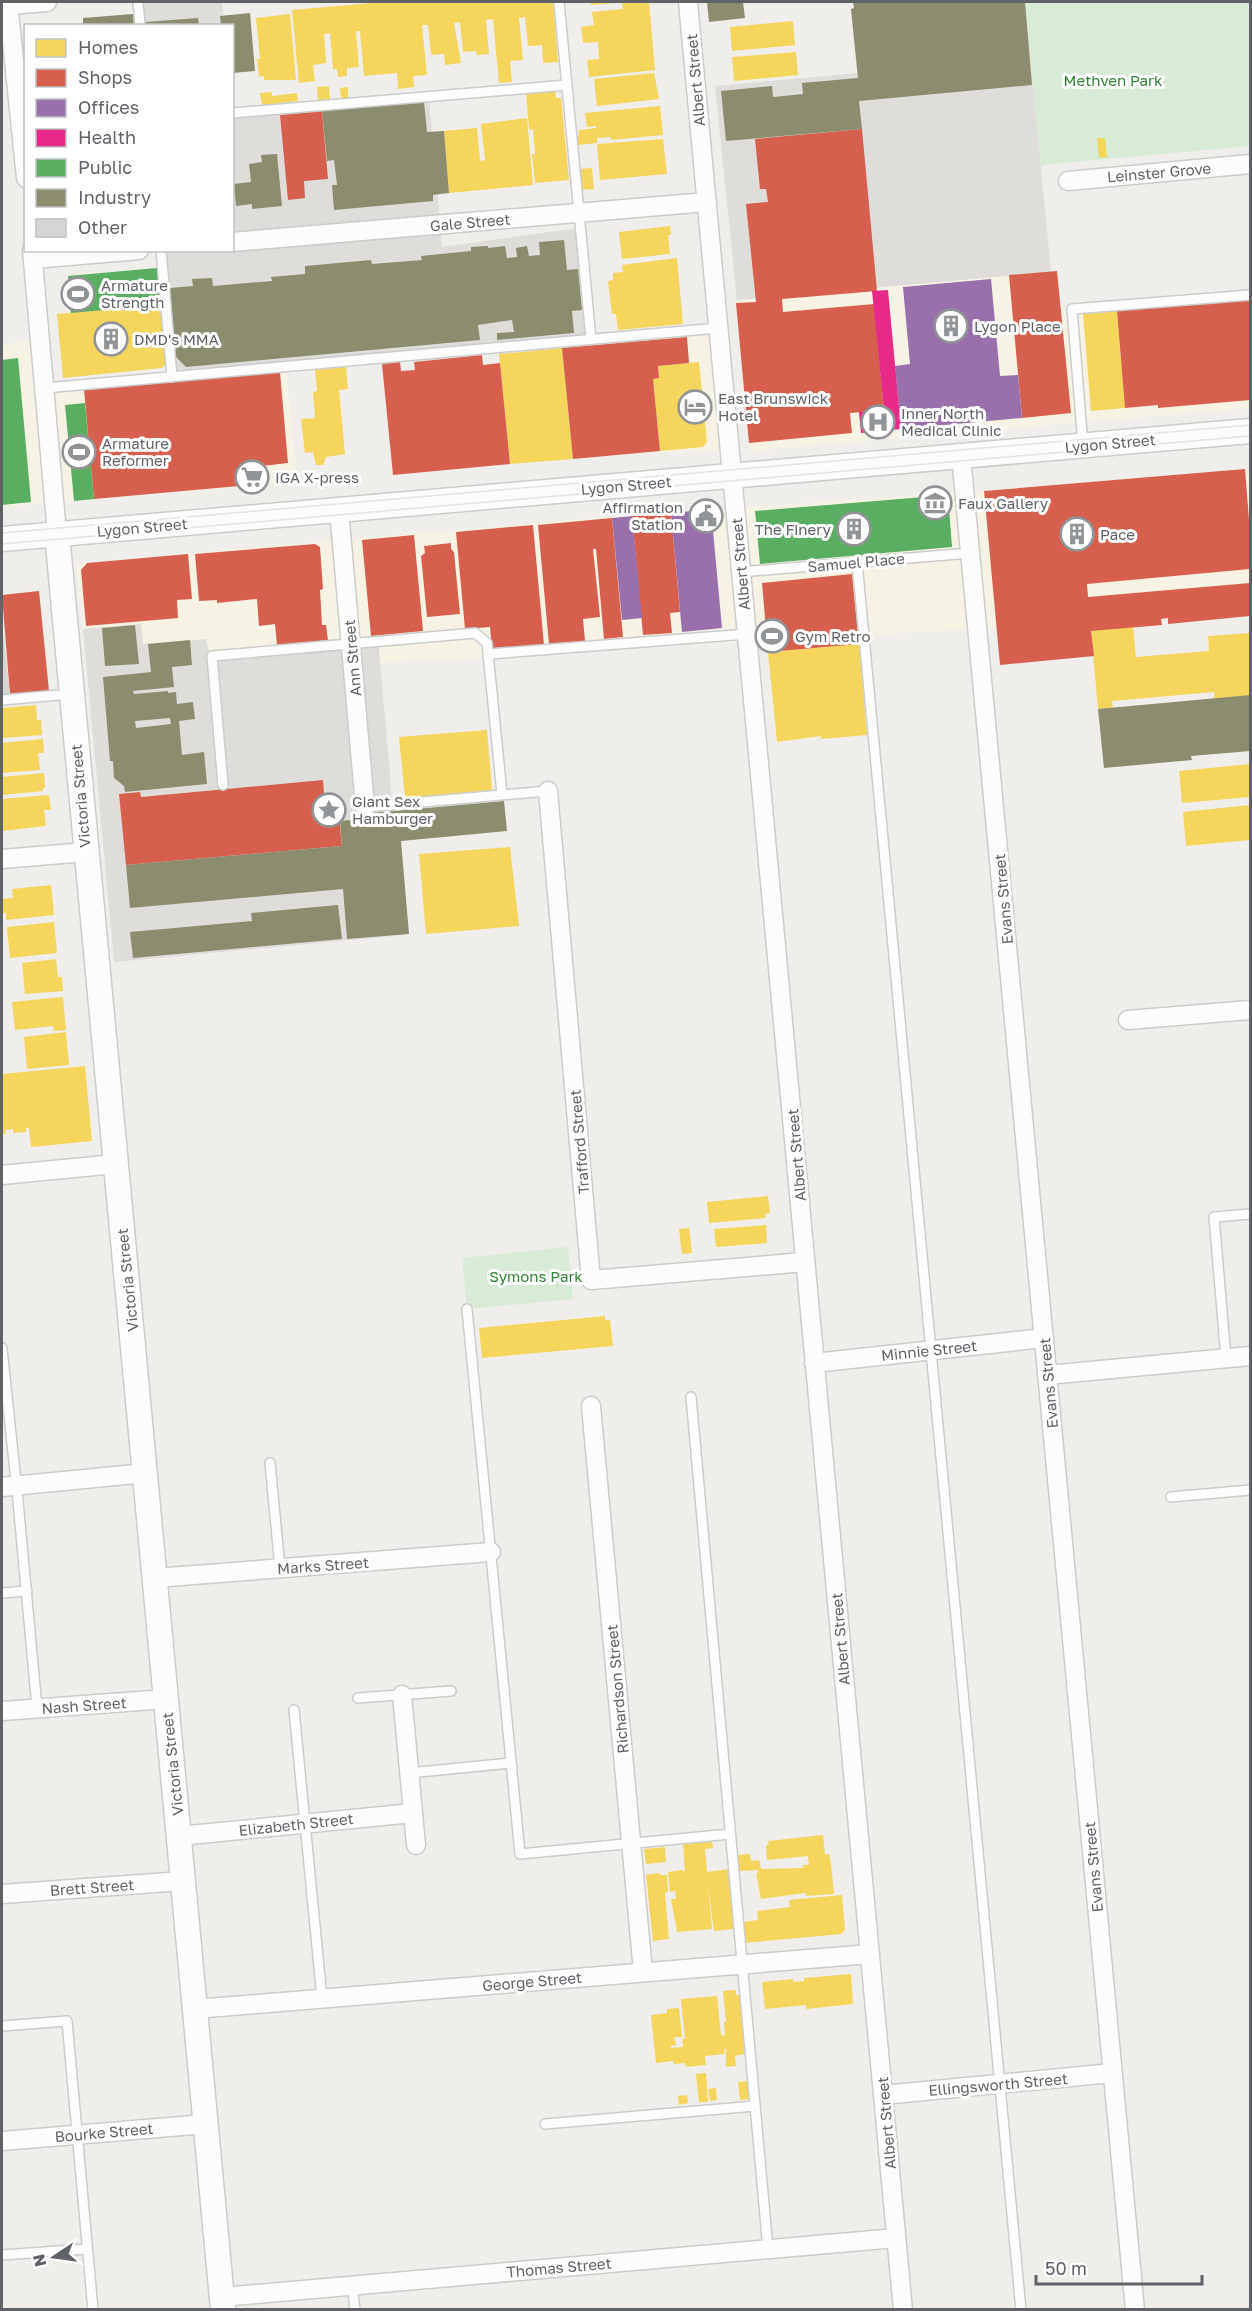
<svg xmlns="http://www.w3.org/2000/svg" width="1252" height="2311" viewBox="0 0 1252 2311" font-family="'Golos Text',sans-serif">
	<style>
		.commercial { fill: #f7f3e4 }
		.industrial { fill: #dfddda }
		.green { fill: #d8ebd6 }
		.homes { fill: #f6d55c }
		.shops { fill: #d6604d }
		.offices { fill: #9970ab }
		.health { fill: #e7298a }
		.public { fill: #5aae61 }
		.industry { fill: #8c8c6e; fill-rule: evenodd }
		.building { fill: #d6d5d3 }
		.lines { fill: none; stroke-linecap: round; stroke-linejoin: round }
		.service-casing { stroke: #cbcccc; stroke-width: 12 }
		.minor-casing { stroke: #cbcccc; stroke-width: 21 }
		.tertiary-casing { stroke: #cbcccc; stroke-width: 27 }
		.service { stroke: #fdfcfc; stroke-width: 9 }
		.minor { stroke: #fdfcfc; stroke-width: 18 }
		.tertiary { stroke: #fdfcfc; stroke-width: 24 }
		.tram { stroke: #e4e4e4; stroke-width: 1.5 }
		.labels { text-anchor: middle; dominant-baseline: central; stroke-width: 6; stroke-linejoin: round; paint-order: stroke }
		.street-label { font-size: 15px; fill: #5f6368; stroke: #fff }
		.park-label { font-size: 15px; fill: #348238; stroke: #fff }
		.poi-label { font-size: 15px; fill: #5f6368; stroke: #fff; text-anchor: start }
	</style>
	<rect width="100%" height="100%" fill="#efeeea"/>
	<g class="commercial">
		<path d="M1057,271L1061,310L1250,295V408L750,451L737,300Z"/>
		<path d="M718,328L729,449L654,453L643,335Z"/>
		<path d="M41,341L45,388L286,367L297,482L2,507V344Z"/>
		<path d="M1249,469L1250,491V613L379,663L377,637L209,652L206,639L143,644L140,624L83,629L76,563L632,515L984,491Z"/>
	</g>
	<g class="industrial">
		<path d="M135,2H222L224,25H83V19L133,14Z"/>
		<path d="M929,2H1025L1051,272L737,300L715,86L857,73L851,9Z"/>
		<path d="M429,99L442,247L579,228L589,337L176,373L164,251L232,250L233,116Z"/>
		<path d="M141,624L143,644L206,639L209,651L378,637L404,935L114,962L83,629Z"/>
	</g>
	<g class="green">
		<path d="M1025,2H1250V146L1041,165Z"/>
		<path d="M568,1247L573,1299L467,1309L462,1258Z"/>
	</g>
	<g class="homes">
		<path d="M383,2H553L558,62L543,63L542,45L528,46L525,17L519,18L523,60L510,61L512,82L499,83L493,19L486,20L489,54L477,55L476,51L463,52L460,22L454,23L461,63L445,65L444,54L431,55L428,25H422L427,75L413,76L414,87L398,89L397,73L364,76L360,31H356L359,67L347,68V76L338,77L337,69H333L330,33L324,34L326,63L313,65L315,81L299,83L292,10Z"/>
		<path d="M591,2H615V3L591,5Z"/>
		<path d="M622,2H649L655,70L589,77L587,60L599,59L598,42L583,43L581,27L594,25L592,12L623,9Z"/>
		<path d="M290,14L296,80H264V76L259,77L257,59H260L256,18Z"/>
		<path d="M793,21L795,45L732,51L730,27Z"/>
		<path d="M796,52L798,75L734,81L732,57Z"/>
		<path d="M654,73L659,99L597,106L594,79Z"/>
		<path d="M329,86L330,99L318,100L317,87Z"/>
		<path d="M348,87V98H341L340,88Z"/>
		<path d="M555,90L556,98H561L569,180L535,183L532,154H535L533,129L529,130L526,93Z"/>
		<path d="M272,92V96L297,93L298,101L262,105L260,93Z"/>
		<path d="M660,106L663,135L611,140V137L597,138V143L577,145L579,130L596,128V126L587,127L585,113Z"/>
		<path d="M527,118L533,185L449,193L444,131L477,128L480,161L485,160L481,124Z"/>
		<path d="M1097,138H1105L1107,157L1099,158Z"/>
		<path d="M663,139L667,174L600,180L597,144Z"/>
		<path d="M592,168L594,189L581,190L579,169Z"/>
		<path d="M670,226L671,235H668L670,254L622,259L619,232Z"/>
		<path d="M677,258L683,324L618,330L616,314H612L608,281L613,280V273L623,272L622,265Z"/>
		<path d="M160,305L166,364L162,368L63,378L57,314Z"/>
		<path d="M1117,311L1125,408L1091,411L1083,314Z"/>
		<path d="M562,348L573,459L510,464L499,354Z"/>
		<path d="M699,362L707,442L703,447L660,451L653,379L659,378L658,366Z"/>
		<path d="M346,367L348,389L339,390L345,454L326,457L323,465H316L313,452L305,453L301,419L315,418L313,392L317,391L315,370Z"/>
		<path d="M1133,627L1136,657L1209,651L1208,636L1250,633V695L1214,699V692L1112,701L1113,708L1098,709L1091,631Z"/>
		<path d="M859,644L867,735L821,739V736L777,742L768,652Z"/>
		<path d="M36,705L37,720H41L42,735L2,738V708Z"/>
		<path d="M487,730L492,790L405,798L399,737Z"/>
		<path d="M43,739L44,753H38L40,770L2,773V743Z"/>
		<path d="M1250,764V797L1182,803L1179,771Z"/>
		<path d="M44,773L45,787L43,788V791L2,795V777Z"/>
		<path d="M49,795L51,810H44L46,826L2,831V799Z"/>
		<path d="M1250,805V840L1186,846L1183,812Z"/>
		<path d="M510,847L519,926L426,934L419,854Z"/>
		<path d="M51,885L54,915L6,920V913H2V899L13,898L12,889Z"/>
		<path d="M54,922L57,953L10,958L7,927Z"/>
		<path d="M56,959L58,977H62L63,991L25,994L22,963Z"/>
		<path d="M63,997L66,1030L54,1031L53,1026L15,1030L12,1002Z"/>
		<path d="M66,1032L69,1065L27,1069L24,1037Z"/>
		<path d="M85,1066L92,1141L31,1147L29,1128H26V1132L13,1133V1129L5,1130L6,1134H2V1074Z"/>
		<path d="M768,1196L770,1213L765,1214L766,1218L709,1223L707,1202Z"/>
		<path d="M766,1225L767,1243L716,1247L714,1229Z"/>
		<path d="M689,1228L692,1253L682,1254L679,1229Z"/>
		<path d="M605,1316V1320H610L613,1346L482,1358L479,1328Z"/>
		<path d="M823,1835L825,1855L829,1854L831,1863L834,1894L806,1896V1893L761,1899L756,1873H758V1870L739,1871L737,1855L750,1854L751,1861L759,1860L761,1869L803,1868V1865H809L808,1856L767,1860L766,1845H769L768,1841Z"/>
		<path d="M712,1842L713,1848L705,1849L707,1872L729,1869L734,1929L714,1931L708,1886L712,1929L677,1932L671,1899H676L675,1891L670,1892L668,1872L682,1870L685,1872L683,1844Z"/>
		<path d="M665,1847L666,1862L646,1864L644,1849Z"/>
		<path d="M659,1873L660,1875H667L668,1892L665,1893L669,1939L653,1941L646,1875Z"/>
		<path d="M842,1895L845,1930L841,1934L744,1943L743,1922L758,1920L757,1911L790,1907L789,1900Z"/>
		<path d="M851,1974L853,2004L806,2009V2005L765,2009L762,1982L793,1979V1982L804,1981V1978Z"/>
		<path d="M736,1990V1995H740L745,2054L735,2056L736,2066L726,2067V2049H724L725,2054L705,2056L706,2065L686,2067L685,2063L674,2064L673,2061L656,2063L651,2015L667,2013V2009L679,2008L682,2037H674L676,2045L671,2046V2048L683,2047L682,2039H685L681,1999L717,1996L721,2035L725,2036L724,2022H726L723,1991Z"/>
		<path d="M706,2073L708,2102H699L696,2074Z"/>
		<path d="M748,2081L750,2099L740,2100L738,2082Z"/>
		<path d="M716,2088L717,2100L710,2101L708,2089Z"/>
		<path d="M687,2095L688,2103L679,2105L678,2096Z"/>
	</g>
	<g class="shops">
		<path d="M322,111L328,179L304,181L305,198L288,200L280,115Z"/>
		<path d="M862,129L877,291L782,299L783,312L874,304L884,410L850,413L852,433L749,443L736,303L756,302L746,204L768,202L766,189H760L755,139Z"/>
		<path d="M1057,271L1071,413L1022,418L1009,275Z"/>
		<path d="M1250,299V400L1158,408V405L1125,408L1117,311Z"/>
		<path d="M687,337L689,363L658,366L659,378L653,379L660,451L573,459L562,348Z"/>
		<path d="M482,355L483,365L500,363L510,464L393,475L382,364L400,362L401,371L415,370L414,362Z"/>
		<path d="M280,372L288,463L262,466L263,484L94,499L84,390Z"/>
		<path d="M1245,469L1250,532V569L1087,584L1088,597L1250,583V616L1168,624V618L1161,619L1162,625L1091,631L1094,656L1000,665L984,491Z"/>
		<path d="M671,513L680,612L670,613L672,633L643,635L632,516Z"/>
		<path d="M612,518L623,637L604,639L596,549H593L600,617L583,619L585,641L549,644L538,525Z"/>
		<path d="M533,525L544,645L492,650L490,627L465,629L456,532Z"/>
		<path d="M414,535L423,631L371,636L362,540Z"/>
		<path d="M451,543V549L454,552L460,614L427,617L421,556L425,553L424,546Z"/>
		<path d="M315,544L320,547L323,589L320,590L322,625H326L328,640L277,645L275,624L259,626L257,599L217,603V600L199,601L195,554Z"/>
		<path d="M188,554L192,599L177,600L178,618L86,626L81,570L87,563Z"/>
		<path d="M852,574L859,644L768,652L762,583Z"/>
		<path d="M39,591L49,691L10,695L2,595Z"/>
		<path d="M323,780L325,808L338,806L342,846L126,865L119,794L140,792L141,797Z"/>
	</g>
	<g class="offices">
		<path d="M991,279L1000,376L1018,375L1022,418L901,429L895,366L910,364L903,287Z"/>
		<path d="M711,509L722,628L682,632L671,513Z"/>
		<path d="M632,516L642,618L622,620L612,518Z"/>
	</g>
	<path class="health" d="M888,290L901,429L861,433L859,412L884,410L872,291Z"/>
	<g class="public">
		<path d="M157,268L160,305L71,313L68,276Z"/>
		<path d="M18,358L31,502L2,505V360Z"/>
		<path d="M85,403L94,499L74,501L65,405Z"/>
		<path d="M948,495L952,547L760,564L755,511Z"/>
	</g>
	<g class="industry">
		<path d="M707,2H743L745,18L709,22Z"/>
		<path d="M853,2H1025L1032,85L859,101L862,129L726,141L721,91L772,86L773,97L803,94L802,83L858,78L851,9L854,8Z"/>
		<path d="M250,13L255,71L232,73V26H221L220,16Z"/>
		<path d="M133,14L134,26H83V18Z"/>
		<path d="M198,18L199,26H146L145,22Z"/>
		<path d="M424,102L427,132L444,131L449,193L433,195V201L334,210L332,185H337L334,160L327,161L322,111Z"/>
		<path d="M277,154L282,206L252,209V204L236,206L234,184L251,182L249,164L262,162L261,155Z"/>
		<path d="M564,240L567,270L578,269L582,310L572,311L574,333L497,340V333L514,332L512,320L478,325L480,340L186,367L176,357L170,288L193,286L192,279L212,278L213,286L272,281L271,277L305,274V266L371,260L372,264L422,260L421,256L471,251V247L488,246V248L505,246L507,258L517,257L516,248L527,246L529,256L540,255L539,242Z"/>
		<path d="M135,625L139,664L105,666L102,628Z"/>
		<path d="M190,640L192,665L172,667L174,687L133,691L134,694L168,691V693L176,692L177,704L193,702L195,719L179,721L182,755L204,752L207,784L125,792L124,786L114,778L113,761H110L103,677L151,672L148,644ZM170,718L171,724L136,728L135,721Z"/>
		<path d="M1250,695V751L1191,756L1192,760L1104,768L1098,709Z"/>
		<path d="M504,801L507,831L401,841L409,934L347,939L343,889L130,908L126,865L342,846L340,821L372,818V813Z"/>
		<path d="M338,905L342,939L133,958L130,932L252,921L251,913Z"/>
	</g>
	<path class="building" d="M2,621L10,695L2,696Z"/>
	<g class="lines">
		<g class="service-casing">
			<g id="service">
				<path d="M138,2L140,26"/>
				<path d="M559,2L591,339"/>
				<path d="M232,113L567,85"/>
				<path d="M161,250L172,377"/>
				<path d="M45,388L718,328"/>
				<path d="M1083,445L1072,309L1250,295"/>
				<path d="M857,562L1021,2310"/>
				<path d="M741,572L970,553"/>
				<path d="M489,654L747,634"/>
				<path d="M2,700L71,694"/>
				<path d="M223,785L212,656L475,633L487,643L502,794"/>
				<path d="M365,807L548,791"/>
				<path d="M467,1309L520,1854L730,1834"/>
				<path d="M2,1348L18,1501L37,1708"/>
				<path d="M1226,1358L1214,1217L1250,1214"/>
				<path d="M691,1397L768,2249"/>
				<path d="M270,1463L280,1568"/>
				<path d="M1171,1497L1250,1490"/>
				<path d="M2,1593L27,1591"/>
				<path d="M358,1698L451,1691"/>
				<path d="M294,1710L322,1998"/>
				<path d="M409,1773L511,1763"/>
				<path d="M2,2026L67,2021L93,2310"/>
				<path d="M545,2124L755,2106"/>
				<path d="M2,2255L87,2249"/>
				<path d="M352,2285L355,2310"/>
			</g>
		</g>
		<g class="minor-casing">
			<g id="minor">
				<path d="M8,2L26,178"/>
				<path d="M688,2L903,2310"/>
				<path d="M9,5L47,2"/>
				<path d="M1068,181L1250,164"/>
				<path d="M232,242L707,202"/>
				<path d="M32,250L57,534"/>
				<path d="M33,259L139,250"/>
				<path d="M961,456L1135,2310"/>
				<path d="M339,510L365,807"/>
				<path d="M548,791L591,1280L805,1262"/>
				<path d="M2,859L86,852"/>
				<path d="M1128,1020L1250,1010"/>
				<path d="M2,1175L115,1164"/>
				<path d="M814,1363L1044,1338"/>
				<path d="M1047,1375L1250,1356"/>
				<path d="M591,1406L643,1972"/>
				<path d="M2,1487L146,1473"/>
				<path d="M155,1578L491,1552"/>
				<path d="M402,1695L416,1845"/>
				<path d="M2,1711L166,1699"/>
				<path d="M179,1836L413,1813"/>
				<path d="M2,1894L183,1881"/>
				<path d="M195,2009L870,1954"/>
				<path d="M883,2095L1112,2073"/>
				<path d="M2,2141L206,2124"/>
				<path d="M222,2297L896,2238"/>
			</g>
		</g>
		<g class="tertiary-casing">
			<g id="tertiary">
				<path d="M57,534L223,2310"/>
				<path d="M2,539L1250,431"/>
			</g>
		</g>
		<use href="#service" class="service"/>
		<use href="#minor" class="minor"/>
		<use href="#tertiary" class="tertiary"/>
		<g class="tram">
			<path d="M2,533L1250,425"/>
			<path d="M2,544L1250,436"/>
		</g>
	</g>
	<defs>
		<g id="stadium-ring" transform="scale(1.725)"><circle r="9.5" fill="#fff" stroke="#919496" stroke-width="1.5"/><path d="M0-5a6.5 5 0 1 0 0 10a6.5 5 0 1 0 0-10ZM-3.5-1.8h7v3.6h-7Z" fill="#919496"/></g>
		<g id="building-ring" transform="scale(1.725)"><circle r="9.5" fill="#fff" stroke="#919496" stroke-width="1.5"/><path d="M-4-6H4V6H1V3H-1V6H-4ZM-2.5-4.3h1.7v1.8h-1.7ZM.8-4.3h1.7v1.8H.8ZM-2.5-1h1.7V.8h-1.7ZM.8-1h1.7V.8H.8Z" fill="#919496"/></g>
		<g id="hotel-ring" transform="scale(1.725)"><circle r="9.5" fill="#fff" stroke="#919496" stroke-width="1.5"/><path d="M-6-4.5h1.5V1H6V5H4.5V3h-9V5H-6ZM-4 0a1.8 1.8 0 1 1 3.6 0ZM.5 0V-2.5h3Q6-2.5 6 0Z" fill="#919496"/></g>
		<g id="hospital-ring" transform="scale(1.725)"><circle r="9.5" fill="#fff" stroke="#919496" stroke-width="1.5"/><path d="M-5-5h3v3.5h4V-5h3V5h-3V1.5h-4V5h-3Z" fill="#919496"/></g>
		<g id="supermarket-ring" transform="scale(1.725)"><circle r="9.5" fill="#fff" stroke="#919496" stroke-width="1.5"/><path d="M-6-5.5h2.5l.6 2H6L4.5 2H-2.5L-4.4-4H-6ZM-1.5 3.2a1.3 1.3 0 1 0 .1 0ZM3 3.2a1.3 1.3 0 1 0 .1 0Z" fill="#919496"/></g>
		<g id="museum-ring" transform="scale(1.725)"><circle r="9.5" fill="#fff" stroke="#919496" stroke-width="1.5"/><path d="M0-6L6-3V-2H-6V-3ZM-5-1h2V3h-2ZM-1-1h2V3h-2ZM3-1h2V3H3ZM-6 4H6V6H-6Z" fill="#919496"/></g>
		<g id="civic-ring" transform="scale(1.725)"><circle r="9.5" fill="#fff" stroke="#919496" stroke-width="1.5"/><path d="M-.6-6.5H3V-4.5H.6V-3L4-1V1h2V6H-6V1h2V-1L-.6-3ZM-1.2 2.5V6h2.4V2.5Z" fill="#919496"/></g>
		<g id="sight-ring" transform="scale(1.725)"><circle r="9.5" fill="#fff" stroke="#919496" stroke-width="1.5"/><path d="M0-6L1.8-2.2L6-1.7L2.9 1.2L3.7 5.4L0 3.3L-3.7 5.4L-2.9 1.2L-6-1.7L-1.8-2.2Z" fill="#919496"/></g>
	</defs>
	<g fill-rule="evenodd">
		<use href="#stadium-ring" x="78" y="294"/>
		<use href="#building-ring" x="951" y="326"/>
		<use href="#building-ring" x="111" y="339"/>
		<use href="#hotel-ring" x="695" y="407"/>
		<use href="#hospital-ring" x="878" y="422"/>
		<use href="#stadium-ring" x="79" y="452"/>
		<use href="#supermarket-ring" x="252" y="477"/>
		<use href="#museum-ring" x="935" y="503"/>
		<use href="#civic-ring" x="706" y="516"/>
		<use href="#building-ring" x="854" y="529"/>
		<use href="#building-ring" x="1077" y="534"/>
		<use href="#stadium-ring" x="772" y="636"/>
		<use href="#sight-ring" x="329" y="810"/>
	</g>
	<g class="labels">
		<g class="street-label">
			<text transform="translate(695 80) rotate(-95)">Albert Street</text>
			<text transform="translate(1159 172) rotate(-5)">Leinster Grove</text>
			<text transform="translate(470 222) rotate(-5)">Gale Street</text>
			<text transform="translate(1110 443) rotate(-5)">Lygon Street</text>
			<text transform="translate(626 485) rotate(-5)">Lygon Street</text>
			<text transform="translate(142 527) rotate(-5)">Lygon Street</text>
			<text transform="translate(856 562) rotate(-5)">Samuel Place</text>
			<text transform="translate(740 564) rotate(-95)">Albert Street</text>
			<text transform="translate(352 658) rotate(-95)">Ann Street</text>
			<text transform="translate(80 796) rotate(-95)">Victoria Street</text>
			<text transform="translate(1003 899) rotate(-95)">Evans Street</text>
			<text transform="translate(579 1142) rotate(-95)">Trafford Street</text>
			<text transform="translate(796 1155) rotate(-95)">Albert Street</text>
			<text transform="translate(127 1280) rotate(-96)">Victoria Street</text>
			<text transform="translate(929 1350) rotate(-6)">Minnie Street</text>
			<text transform="translate(1048 1383) rotate(-95)">Evans Street</text>
			<text transform="translate(323 1565) rotate(-4)">Marks Street</text>
			<text transform="translate(840 1639) rotate(-95)">Albert Street</text>
			<text transform="translate(617 1689) rotate(-95)">Richardson Street</text>
			<text transform="translate(84 1705) rotate(-4)">Nash Street</text>
			<text transform="translate(172 1764) rotate(-96)">Victoria Street</text>
			<text transform="translate(296 1824) rotate(-6)">Elizabeth Street</text>
			<text transform="translate(1093 1867) rotate(-95)">Evans Street</text>
			<text transform="translate(92 1887) rotate(-4)">Brett Street</text>
			<text transform="translate(532 1981) rotate(-5)">George Street</text>
			<text transform="translate(998 2084) rotate(-5)">Ellingsworth Street</text>
			<text transform="translate(886 2123) rotate(-95)">Albert Street</text>
			<text transform="translate(104 2132) rotate(-5)">Bourke Street</text>
			<text transform="translate(559 2267) rotate(-5)">Thomas Street</text>
		</g>
		<g class="park-label">
			<text x="1113" y="80">Methven Park</text>
			<text x="536" y="1276">Symons Park</text>
		</g>
		<g class="poi-label">
			<text x="101" y="285">Armature<tspan x="101" dy="17">Strength</tspan></text>
			<text x="974" y="326">Lygon Place</text>
			<text x="134" y="339">DMD's MMA</text>
			<text x="718" y="398">East Brunswick<tspan x="718" dy="17">Hotel</tspan></text>
			<text x="901" y="413">Inner North<tspan x="901" dy="17">Medical Clinic</tspan></text>
			<text x="102" y="443">Armature<tspan x="102" dy="17">Reformer</tspan></text>
			<text x="275" y="477">IGA X-press</text>
			<text x="958" y="503">Faux Gallery</text>
			<text x="683" y="507" text-anchor="end">Affirmation<tspan x="683" dy="17">Station</tspan></text>
			<text x="831" y="529" text-anchor="end">The Finery</text>
			<text x="1100" y="534">Pace</text>
			<text x="795" y="636">Gym Retro</text>
			<text x="352" y="801">Giant Sex<tspan x="352" dy="17">Hamburger</tspan></text>
		</g>
	</g>
	<rect width="1252" height="2311" fill="none" stroke="#5f6368" stroke-width="6"/>
	<rect x="24" y="24" width="210" height="228" fill="#ffffff" stroke="#bfc1c3" stroke-width="1.5"/>
	<rect x="36" y="39" width="30" height="18" fill="#f6d55c" stroke="#bfc1c3" stroke-width="1.5"/>
	<text x="78" y="54" font-size="18" fill="#5f6368">Homes</text>
	<rect x="36" y="69" width="30" height="18" fill="#d6604d" stroke="#bfc1c3" stroke-width="1.5"/>
	<text x="78" y="84" font-size="18" fill="#5f6368">Shops</text>
	<rect x="36" y="99" width="30" height="18" fill="#9970ab" stroke="#bfc1c3" stroke-width="1.5"/>
	<text x="78" y="114" font-size="18" fill="#5f6368">Offices</text>
	<rect x="36" y="129" width="30" height="18" fill="#e7298a" stroke="#bfc1c3" stroke-width="1.5"/>
	<text x="78" y="144" font-size="18" fill="#5f6368">Health</text>
	<rect x="36" y="159" width="30" height="18" fill="#5aae61" stroke="#bfc1c3" stroke-width="1.5"/>
	<text x="78" y="174" font-size="18" fill="#5f6368">Public</text>
	<rect x="36" y="189" width="30" height="18" fill="#8c8c6e" stroke="#bfc1c3" stroke-width="1.5"/>
	<text x="78" y="204" font-size="18" fill="#5f6368">Industry</text>
	<rect x="36" y="219" width="30" height="18" fill="#d6d5d3" stroke="#bfc1c3" stroke-width="1.5"/>
	<text x="78" y="234" font-size="18" fill="#5f6368">Other</text>
	<g transform="translate(54 2257) rotate(257)" stroke="#ffffff" stroke-width="4.5" paint-order="stroke">
	<path d="M0-4.5L10 22L0 15L-10 22Z" fill="#5f6368"/>
	<text y="-9" font-size="16" font-weight="bold" text-anchor="middle" fill="#5f6368">N</text>
	</g>
	<path d="M1036 2275v9h166v-9" fill="none" stroke="#5f6368" stroke-width="3"/>
	<text x="1045" y="2275" font-size="18" fill="#5f6368" stroke="#ffffff" stroke-width="4.5" paint-order="stroke">50 m</text>
</svg>
